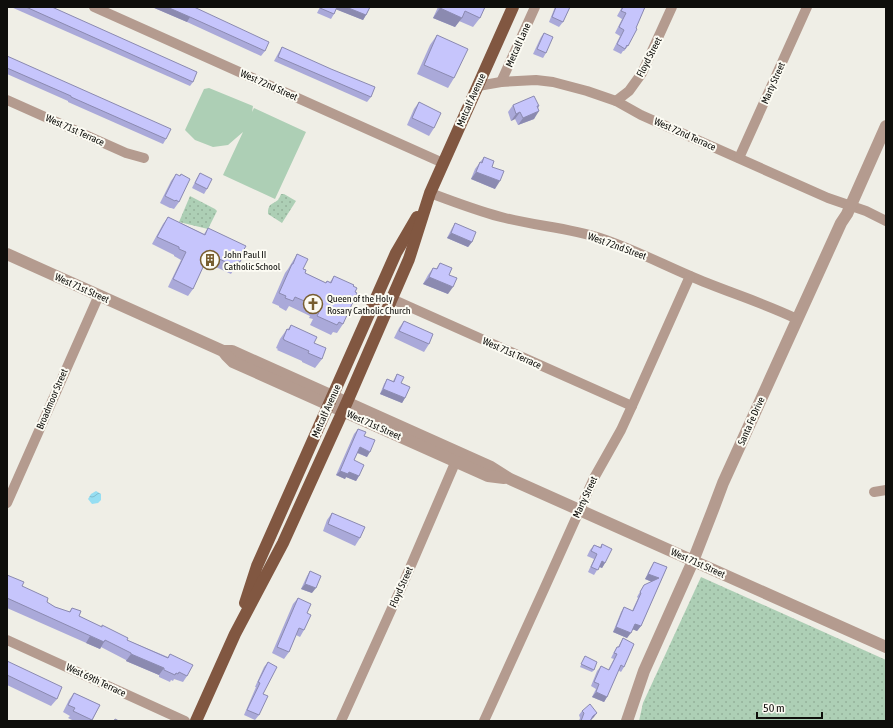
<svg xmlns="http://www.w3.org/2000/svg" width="893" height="728" viewBox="0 0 893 728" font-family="'Asap Condensed',sans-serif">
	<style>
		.grass { fill: url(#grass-dots) }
		.pitch { fill: #adcfb5 }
		.water { fill: url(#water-waves) }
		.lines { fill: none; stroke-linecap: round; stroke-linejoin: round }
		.minor { stroke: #b49b8f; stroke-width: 10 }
		.tertiary { stroke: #b49b8f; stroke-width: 12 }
		.primary { stroke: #815741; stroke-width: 12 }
		.wall { fill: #aaa9d9 }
		.shaded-wall { fill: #8b8ab0 }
		.building { fill: #c6c5fc; stroke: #8b8ab0 }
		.labels { text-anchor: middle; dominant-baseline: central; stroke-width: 4; stroke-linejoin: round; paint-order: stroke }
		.street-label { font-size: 10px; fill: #0e0e0b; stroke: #fcfbf3 }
		.poi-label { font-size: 10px; fill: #0e0e0b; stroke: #fcfbf3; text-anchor: start }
	</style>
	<defs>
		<pattern id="grass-dots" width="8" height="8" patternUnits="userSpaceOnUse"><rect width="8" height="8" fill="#adcfb5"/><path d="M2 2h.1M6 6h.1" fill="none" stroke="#94b19a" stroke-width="1.8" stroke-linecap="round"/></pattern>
		<pattern id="water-waves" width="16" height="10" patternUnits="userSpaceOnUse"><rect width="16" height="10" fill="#96def2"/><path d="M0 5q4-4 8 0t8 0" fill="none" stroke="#80bdce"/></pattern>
	</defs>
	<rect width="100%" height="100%" fill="#efeee6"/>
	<g class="grass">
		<path d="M281,194H284L296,201L282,223L268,214C268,203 272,205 278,200C278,200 281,195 281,194Z"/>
		<path d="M190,196L215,209L217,211L208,229L179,222Z"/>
		<path d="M701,577L886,660V721H639L643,703Z"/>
	</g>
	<path class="pitch" d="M209,88L253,106L252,112L254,108L306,132L275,199L223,175L243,132L228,145L213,147L195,140L185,130L204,89Z"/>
	<path class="water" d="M96,491L101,494V500L98,503L92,504L88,499L91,494Z"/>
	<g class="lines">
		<g class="minor">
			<path d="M94,7L443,163"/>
			<path d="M501,82L535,7"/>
			<path d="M478,86L501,82L536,80L553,82L587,91L616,101L641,115L828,198L866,211L886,221"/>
			<path d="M7,100L126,153L144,158"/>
			<path d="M616,101L629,91L642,73L672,7"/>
			<path d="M739,158L807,7"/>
			<path d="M430,193C455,202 480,212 505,218C537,226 569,228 600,238C637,250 671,269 707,283C737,295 768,305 797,319"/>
			<path d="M392,299L632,406"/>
			<path d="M874,492L886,490"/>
			<path d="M7,503L99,295"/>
			<path d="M7,640L185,721"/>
			<path d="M341,721L406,577L458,456"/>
			<path d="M484,721L545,587L594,478L621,430L632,406L690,276"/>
		</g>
		<g class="tertiary">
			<path d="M7,254L223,351H232L491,467L510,479L886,647"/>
			<path d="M223,351L226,355L233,362L488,476L504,478"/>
			<path d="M627,721L644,671L693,561L714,507L723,483L841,223L847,214L886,126"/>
		</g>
		<g class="primary">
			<path d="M245,603L257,566L396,253L417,217"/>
			<path d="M196,721L235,634L283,543L347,402L409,259L430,193L513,7"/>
		</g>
	</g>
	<g class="wall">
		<path d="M11,7H52L193,82L190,86Z"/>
		<path d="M152,7H194L265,51L261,56L187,22Z"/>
		<path d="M320,7H370L366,15L363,20L336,9L334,14L331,19L317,13Z"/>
		<path d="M438,7H485L480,18L473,27L459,21L455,27L433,18Z"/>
		<path d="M555,7H570L563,22L559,27L549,22Z"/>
		<path d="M622,7H645L628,46L624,51H623L621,54L613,50L620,36L615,33L622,19L617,16Z"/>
		<path d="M544,33L546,53L543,58L533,54L541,37Z"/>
		<path d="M437,35L454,78L448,88L417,74L430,45Z"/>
		<path d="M282,47L371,97L367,102L274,61L279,52Z"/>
		<path d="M7,56L166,139L163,144L68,102V101L7,74Z"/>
		<path d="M419,102L434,128L429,136L407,125L414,109Z"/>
		<path d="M513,105L539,106L534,119L518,125L515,119L511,121L508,112Z"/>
		<path d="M484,157L492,167L495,189L471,179L475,169Z"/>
		<path d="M200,173L207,189L204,194L192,188L197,178Z"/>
		<path d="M176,174L179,202L174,209L171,208H170L160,203L171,181Z"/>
		<path d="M168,217L204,234L208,228L243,251L240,262L235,270L234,269L231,274L205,262L193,289L188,296L168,287L181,260L174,256V255L152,244L163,224Z"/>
		<path d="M455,223L472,242L468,247L447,238L452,228Z"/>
		<path d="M297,254L305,273L326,283L327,281L330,282L334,276L343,324L337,333L333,332L331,335L310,325L313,319L309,318L310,316L289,306L286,311L279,307V306L272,303L285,273L288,269Z"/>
		<path d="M440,263L449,275L448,294L423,284L428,275L433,268L436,269Z"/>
		<path d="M404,321L429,344L424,352L394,338L399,328Z"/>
		<path d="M291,325L314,343L322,359L315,368L302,362V361L277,350L278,349L276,348L280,339L287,329H288Z"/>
		<path d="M397,374L401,383L405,398L402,403L380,394L384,384L387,379L393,381Z"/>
		<path d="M358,429L364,436L367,457L357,453L354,460L359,476L356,481L346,477L345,479L336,475L354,434Z"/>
		<path d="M332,513L360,538L355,546L323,531L327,520Z"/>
		<path d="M602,544L605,563L602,568L599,567L594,575L588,572L594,559L587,556L590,550L594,545L600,547Z"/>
		<path d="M654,562L667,567L641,626L637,631L632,629L627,638L613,632L621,612L624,607L632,611L638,598L637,597L641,590L644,585L652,582L645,579L651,567Z"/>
		<path d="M310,571L312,593L301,589L307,576Z"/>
		<path d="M7,575L22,586L47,602L55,607L69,612L72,608L79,616L127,640L168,657L170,654L187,676L183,682L174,679L173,681L171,680L170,682L159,677V675L126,661V660L101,647L100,649L7,608Z"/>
		<path d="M298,598L307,613L304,630L300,637L296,635L289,652L284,659L272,653L293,604Z"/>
		<path d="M623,638L624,667L621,672L618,670L607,697L604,702L592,697L596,689L591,686L597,671L601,666L608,670L614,659L611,658L614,652L617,647H618Z"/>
		<path d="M585,656L594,670L592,672L580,667Z"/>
		<path d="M7,661L57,699L51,706L7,685Z"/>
		<path d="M268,662L263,694L259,715L255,720L244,715L256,687H255L264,667Z"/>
		<path d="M74,693L100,705L92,721H74L68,718L70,716L63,712L69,700Z"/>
		<path d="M582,711L597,713L593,718L590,721H579L580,718L579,715Z"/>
	</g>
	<g class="shaded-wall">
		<path d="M152,7H167L190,17L187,22Z"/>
		<path d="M337,7H346L366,15L363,20L335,9Z"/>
		<path d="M440,8L462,18L455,27L433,18Z"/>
		<path d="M539,111L534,119L518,125L523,118Z"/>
		<path d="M520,112L515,119L511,121L516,114Z"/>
		<path d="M476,172L500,181L495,189L471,179Z"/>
		<path d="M451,233L472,242L468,247L447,238Z"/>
		<path d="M429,277L453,287L448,294L423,284Z"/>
		<path d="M383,389L405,398L402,403L380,394Z"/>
		<path d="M360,447L370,452L367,457L356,452Z"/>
		<path d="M340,471L349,472L359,476L356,481L346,477L345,479L336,475Z"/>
		<path d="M602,561L605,563L602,568L598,566Z"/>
		<path d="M648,574L659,578L655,583L645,579Z"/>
		<path d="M305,584L316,588L312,593L301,589Z"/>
		<path d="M635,624L641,626L637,631L632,629Z"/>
		<path d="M616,627L631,633L627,638L613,632Z"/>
		<path d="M90,636L104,642L100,649L86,643Z"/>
		<path d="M131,654L164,668L159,675L126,661Z"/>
		<path d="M596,692L607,697L604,702L592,697Z"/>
		<path d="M597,713L593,718L589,721L593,716Z"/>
	</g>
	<g class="building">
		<path d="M26,7H52L197,72L193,82Z"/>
		<path d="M167,7H194L269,42L265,51L190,17Z"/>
		<path d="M321,7H337L334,14L320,8Z"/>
		<path d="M346,7H370L366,15Z"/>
		<path d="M441,7H485L480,18L465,11L462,18L440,8Z"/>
		<path d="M556,7H570L563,22L552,17Z"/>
		<path d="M623,7H645L636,28L637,29L628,46L627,45L625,49L617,44L624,30L619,27L626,13L621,11Z"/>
		<path d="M544,33L553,37L546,53L537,49Z"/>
		<path d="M437,35L468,49L454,78L424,65Z"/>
		<path d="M282,47L331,69L375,87L371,97L278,57Z"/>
		<path d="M7,56L171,129L166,139L71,97V96L7,68Z"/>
		<path d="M534,96L539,106H537L539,111L523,118L520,112L516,114L513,105Z"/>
		<path d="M419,102L441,113L434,128L412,118Z"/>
		<path d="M484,157L494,161L492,167L504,171L500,181L476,172L480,162L482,163Z"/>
		<path d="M200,173L212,179L207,189L195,183Z"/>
		<path d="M176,174L180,176L181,174L190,179L179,202L176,200L175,201L165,196Z"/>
		<path d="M168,217L205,235L208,228L246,246L243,251L245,252L240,262L238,261L236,267L209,254L193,289L173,279L186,252L179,249V247L157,237Z"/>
		<path d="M455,223L476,232L472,242L451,233Z"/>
		<path d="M297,254L308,259L303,269L306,270L305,273L326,283L327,281L331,283L334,276L354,285L353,286L357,288L355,292L357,293L343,324L339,322L337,325L317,316L320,310L316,308V306L295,297L293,301L285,298L286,296L279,293L292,264H293Z"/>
		<path d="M440,263L452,268L449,275L457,278L453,287L429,277L433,268L437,269Z"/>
		<path d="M404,321L433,334L429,344L399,331Z"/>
		<path d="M291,325L317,337L314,343L326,348L322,359L308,353L309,351L284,340V339H283L287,329L289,330Z"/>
		<path d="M397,374L404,377L401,383L410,387L405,398L383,389L387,379L394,382Z"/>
		<path d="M358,429L366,432L364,436L375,440L370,452L360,447L354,460L364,465L359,476L349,472L348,474L340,471Z"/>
		<path d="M332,513L365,527L360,538L328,524Z"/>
		<path d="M602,544L612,549L605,563L602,561L598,570L591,567L597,554L591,551L594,545L601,548Z"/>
		<path d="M654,562L667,567L641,626L635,624L631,633L616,627L624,607L633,611L641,593L640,592L644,585L659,578L648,574Z"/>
		<path d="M310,571L321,576L316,588L305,584Z"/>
		<path d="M7,575L24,582L22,586L48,598L47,602L55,607L70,612L72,608L81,611L79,616L102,627V625L128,638L127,640L168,658L170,654L193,665L187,676L179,672L178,674L176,673L175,675L164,670V668L131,654V653L105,640L104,642L7,598Z"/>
		<path d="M298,598L311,604L307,613L311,615L304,630L299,628L289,652L277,647Z"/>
		<path d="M623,638L634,644L624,667L621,665L607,697L596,692L599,684L594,682L601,666L609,670L617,654L614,653L617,647H619Z"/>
		<path d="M585,656L597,662L594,670L581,664Z"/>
		<path d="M7,661L62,687L57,699L7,675Z"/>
		<path d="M268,662L277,667L263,694L268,696L259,715L247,710L260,683L258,682Z"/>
		<path d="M74,693L100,705L92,720L73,711L75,708L68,705Z"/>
		<path d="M590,704L597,713L593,716L590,721H581L584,713L582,711Z"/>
		<path d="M115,719L119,721H114Z"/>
	</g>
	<defs>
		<g id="building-ring" transform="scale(1)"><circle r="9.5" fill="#fcfbf3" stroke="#785e30" stroke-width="1.5"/><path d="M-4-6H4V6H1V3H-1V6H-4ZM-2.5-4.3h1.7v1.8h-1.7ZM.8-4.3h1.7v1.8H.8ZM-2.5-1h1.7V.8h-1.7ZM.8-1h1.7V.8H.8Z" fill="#785e30"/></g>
		<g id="church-ring" transform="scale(1)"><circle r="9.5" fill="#fcfbf3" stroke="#785e30" stroke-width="1.5"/><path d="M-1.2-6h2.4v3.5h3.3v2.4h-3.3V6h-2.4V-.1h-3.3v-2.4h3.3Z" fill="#785e30"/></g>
	</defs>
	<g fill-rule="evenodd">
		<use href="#building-ring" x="210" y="260"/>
		<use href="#church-ring" x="313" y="304"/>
	</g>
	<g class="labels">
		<g class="street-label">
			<text transform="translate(518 45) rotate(-66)">Metcalf Lane</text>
			<text transform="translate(649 57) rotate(-63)">Floyd Street</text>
			<text transform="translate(773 83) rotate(-66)">Marty Street</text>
			<text transform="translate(269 85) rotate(24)">West 72nd Street</text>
			<text transform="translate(471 100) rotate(-66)">Metcalf Avenue</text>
			<text transform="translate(75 130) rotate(24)">West 71st Terrace</text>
			<text transform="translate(685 134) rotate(24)">West 72nd Terrace</text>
			<text transform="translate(617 246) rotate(20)">West 72nd Street</text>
			<text transform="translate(82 288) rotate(24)">West 71st Street</text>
			<text transform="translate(512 353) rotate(24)">West 71st Terrace</text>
			<text transform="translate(52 399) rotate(-67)">Broadmoor Street</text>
			<text transform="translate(326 411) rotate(-66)">Metcalf Avenue</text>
			<text transform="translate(751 421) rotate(-66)">Santa Fe Drive</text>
			<text transform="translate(374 425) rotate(24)">West 71st Street</text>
			<text transform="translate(585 497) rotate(-65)">Marty Street</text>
			<text transform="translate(698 563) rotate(24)">West 71st Street</text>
			<text transform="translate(401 587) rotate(-66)">Floyd Street</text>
			<text transform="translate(96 680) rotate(25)">West 69th Terrace</text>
		</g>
		<g class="poi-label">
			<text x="224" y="254">John Paul II<tspan x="224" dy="12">Catholic School</tspan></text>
			<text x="327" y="298">Queen of the Holy<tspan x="327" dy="12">Rosary Catholic Church</tspan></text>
		</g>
	</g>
	<rect width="893" height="728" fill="none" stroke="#0e0e0b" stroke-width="16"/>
	<path d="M757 712v6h65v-6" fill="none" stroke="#0e0e0b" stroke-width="2"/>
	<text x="763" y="712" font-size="12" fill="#0e0e0b" stroke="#fcfbf3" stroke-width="3" paint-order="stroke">50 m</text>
</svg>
